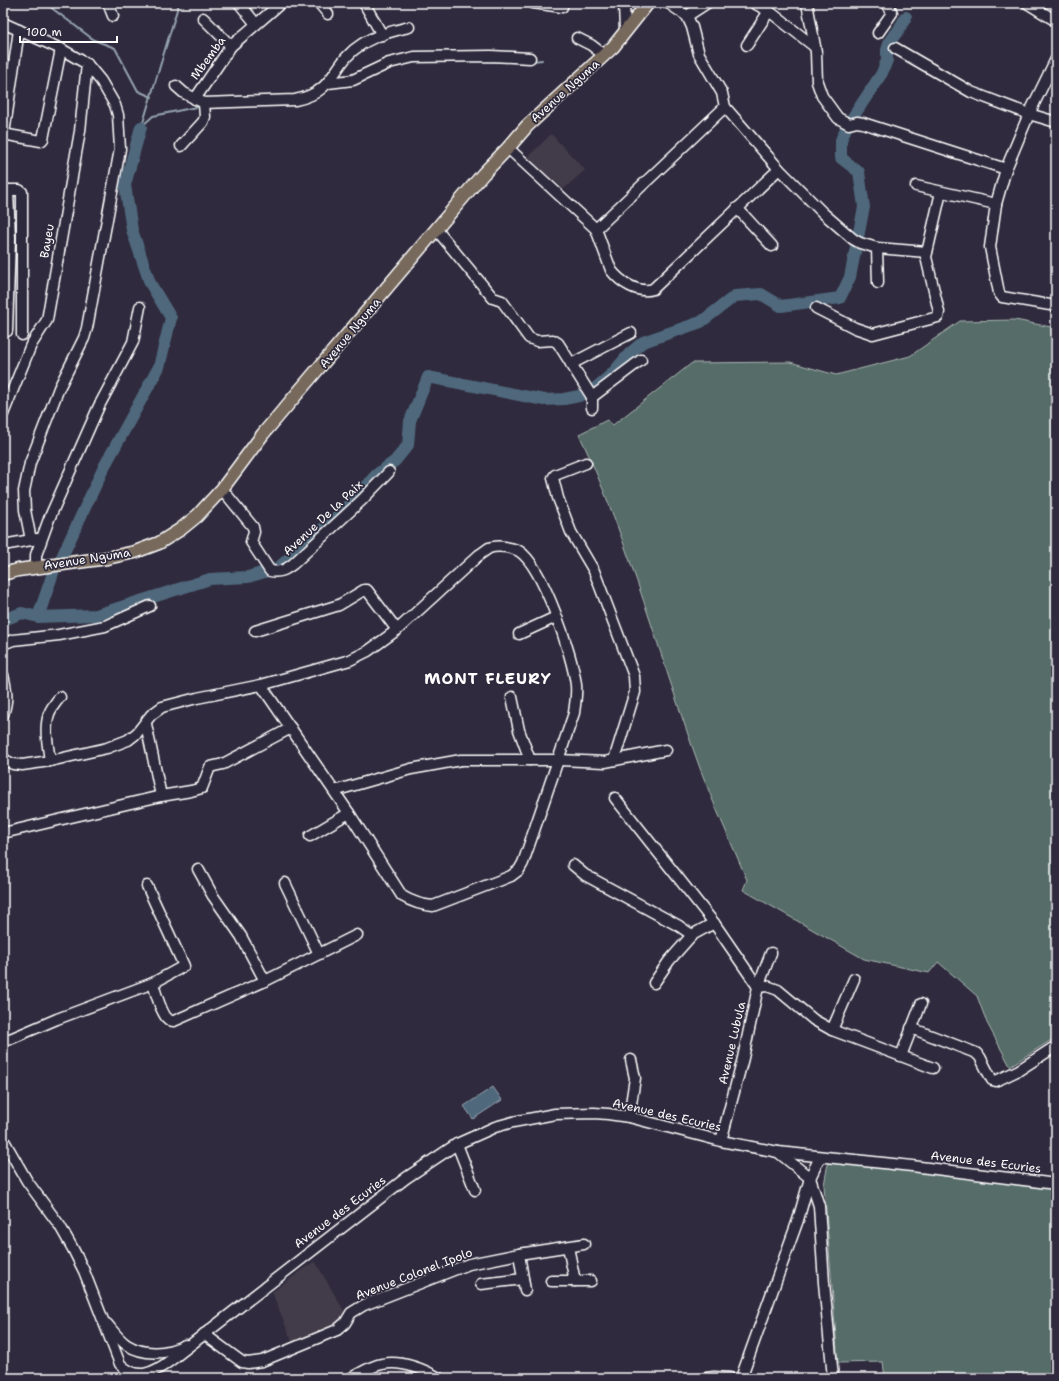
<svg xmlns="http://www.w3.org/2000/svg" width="1059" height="1381" viewBox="0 0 1059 1381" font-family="'Shantell Sans',sans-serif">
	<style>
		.built { fill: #433b48 }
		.green { fill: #566c67; stroke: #aab6b3 }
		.water { fill: #50677b; stroke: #96a4b0 }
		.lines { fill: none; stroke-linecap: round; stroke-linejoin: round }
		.stream { stroke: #96a4b0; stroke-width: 2 }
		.river { stroke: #50677b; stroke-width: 12 }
		.minor-casing { stroke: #fff; stroke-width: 13 }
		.major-casing { stroke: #fff; stroke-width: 15 }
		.minor { stroke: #2f2a3d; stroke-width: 10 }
		.major { stroke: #77695c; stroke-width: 12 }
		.labels { text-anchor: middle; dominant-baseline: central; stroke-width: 3.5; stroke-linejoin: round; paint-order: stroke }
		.street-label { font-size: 12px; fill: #fff; stroke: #2f2a3d }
		.district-label { font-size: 16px; font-weight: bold; letter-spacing: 1px; fill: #fff; stroke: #2f2a3d }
	</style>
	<rect width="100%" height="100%" fill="#2f2a3d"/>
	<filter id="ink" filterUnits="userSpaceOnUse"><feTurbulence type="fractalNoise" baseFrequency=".025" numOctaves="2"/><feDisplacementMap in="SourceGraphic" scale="8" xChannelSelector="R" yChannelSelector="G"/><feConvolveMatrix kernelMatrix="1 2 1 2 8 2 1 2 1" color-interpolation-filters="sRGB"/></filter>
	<g filter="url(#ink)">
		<g class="built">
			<path d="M551,134L585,170L564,189L527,158Z"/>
			<path d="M315,1261L347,1316L340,1323L293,1344L272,1292Z"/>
		</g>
		<g class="green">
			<path d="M1015,320L1056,328V1037L1010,1066L987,1023L977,996L938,962L929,973L864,959L743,890L747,880C732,844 715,808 701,771C660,659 630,543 579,434L607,420L613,425L692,363L790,362L836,375L910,356L960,321Z"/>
			<path d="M850,1162L1056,1188V1378H885L883,1362L838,1363L824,1185L828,1163Z"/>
		</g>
		<path class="water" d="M493,1087L502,1100L473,1119L464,1106Z"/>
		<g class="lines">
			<g class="stream">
				<path d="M45,3L94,40L115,48L138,91L152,97"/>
				<path d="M483,61L505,62"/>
				<path d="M533,61L542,60"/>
				<path d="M142,126L179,3"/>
				<path d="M141,127L153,116L201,106"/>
			</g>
			<g class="river">
				<path d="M60,561L104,467L159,367L171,318L150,283L132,230L125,185L141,127"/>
				<path d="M38,617L53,573"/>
				<path d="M3,620L22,613L38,617L96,615L210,579L248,577L278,568L342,512L377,474L395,461L408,445L410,421L428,377L544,400L564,399L579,396L593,390L612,374L630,353L643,342L701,322L735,296L761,294L781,306L840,298L850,277L864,207L859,172L841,158V140L847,126L882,73L887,60V50L890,41L898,31L906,17"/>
			</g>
			<g class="minor-casing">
				<g id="minor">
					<path d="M108,3L113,16"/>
					<path d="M239,3L256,24"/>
					<path d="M319,3L328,14"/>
					<path d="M364,3L382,35"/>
					<path d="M533,3L562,7"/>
					<path d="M624,3L625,31"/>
					<path d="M668,3L687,16L692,27L699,54L722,93L725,107L779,169L823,213L853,239L860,243L877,248L927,252"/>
					<path d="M754,3L769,11L815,47"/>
					<path d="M807,3L816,52L817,82L822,96L838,118L849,124L857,122L863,123L1006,169"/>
					<path d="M1027,3L1056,21"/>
					<path d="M687,16L707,3"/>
					<path d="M203,18L231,46"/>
					<path d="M3,23L61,49L87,64L101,81L115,105L118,115L120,149L87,328L84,338L59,388L30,463L24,491L25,510L31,540"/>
					<path d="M878,33L892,13L890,8L886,3"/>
					<path d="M577,38L591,45L604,55"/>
					<path d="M747,45L769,11"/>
					<path d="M895,48L971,92L1029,114L1056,122"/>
					<path d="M1056,59L1029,114L1006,169L996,204L990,247L999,293L1002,297L1056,306"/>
					<path d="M328,83L353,80L389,63L414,57L491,56L530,58"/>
					<path d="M176,86L184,93L204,103L295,100C337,92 331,63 362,44C376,35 393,31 409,27"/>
					<path d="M195,99L231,46L281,3"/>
					<path d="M3,134L41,141L43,139L61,49"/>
					<path d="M4,134L19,30"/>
					<path d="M181,146L203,122L205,117L204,103"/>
					<path d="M508,148L596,229L611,270C620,282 638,294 653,289L779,169"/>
					<path d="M916,186L996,204"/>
					<path d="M3,190H19L22,192V335"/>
					<path d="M737,208L772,246"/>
					<path d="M436,229L493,298L502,301L529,338L537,341L553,340L558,343L592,397V408"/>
					<path d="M596,229L725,107"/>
					<path d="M877,248L878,283"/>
					<path d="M816,308L855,328L873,334L938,317L939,312L926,257L941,192"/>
					<path d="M7,331L10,238L8,190"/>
					<path d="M571,364L631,333"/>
					<path d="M592,397L641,360"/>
					<path d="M3,414L31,345L47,320L80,131L87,64"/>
					<path d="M586,463L555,475L553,478L558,498L571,532L594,571L634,676L635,692L614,760"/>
					<path d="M222,489L253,527L254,532L251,542L270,571C280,573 285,570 293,564L362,500L389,472"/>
					<path d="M3,545L37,539"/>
					<path d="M36,567V555L49,519L99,406L133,342L140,307"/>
					<path d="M255,631L339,605L364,590H367L397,630"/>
					<path d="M519,634L556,617"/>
					<path d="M3,644L13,640L59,635L105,626L150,606"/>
					<path d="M3,675C7,691 8,699 3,715"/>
					<path d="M512,697L519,730L530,760"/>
					<path d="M146,724L161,796"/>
					<path d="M3,757L5,760L13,764L22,765L50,761L107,748L128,740L137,733L151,715L162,707L197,698L261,685L350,660L368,651L397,630L479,555C482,553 486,550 489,548C498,545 511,547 519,551C543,566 573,657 576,685C577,695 575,704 574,713L523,863L519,870L511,876L501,880L433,906C421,905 412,902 402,896L349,813L261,685"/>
					<path d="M50,761C48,745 44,729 49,714C51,708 56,702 60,697"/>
					<path d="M334,791L411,769L461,760H559L605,762L666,750"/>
					<path d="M615,798L714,923L758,987L767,986L778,990L814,1020L832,1030L933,1068"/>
					<path d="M3,833L161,796L191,791L202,788L210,767L223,764L291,728"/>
					<path d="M310,836L349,813"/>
					<path d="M573,865L585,875L679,926L692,935L714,923"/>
					<path d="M198,869L213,896L241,936L265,981"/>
					<path d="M285,883L319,954"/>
					<path d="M147,886L184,966L153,983"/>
					<path d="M654,983L669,961L692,935"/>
					<path d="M911,1028L976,1053L980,1057L992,1080L996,1081L1019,1070L1056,1046"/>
					<path d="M832,1030L854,979"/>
					<path d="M3,1042L57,1019L153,983C155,991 162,1015 168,1019C170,1021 171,1021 174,1021L265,981L357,935"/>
					<path d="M901,1056L921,1004"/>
					<path d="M629,1117L635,1078L631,1060"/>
					<path d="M3,1139L27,1181L60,1226L73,1249L84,1271L120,1364C137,1381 153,1374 171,1360L406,1178L457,1144L495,1127L513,1122L555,1114L594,1113L608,1114L629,1117L721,1141L778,1152L912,1166L1056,1184"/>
					<path d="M721,1141L743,1058L758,987L771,953"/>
					<path d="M457,1144L475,1190"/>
					<path d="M778,1152L810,1178L819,1206L824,1283L833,1378"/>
					<path d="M568,1247L575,1281"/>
					<path d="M519,1254L525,1290"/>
					<path d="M551,1281H591"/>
					<path d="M481,1284L523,1279"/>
					<path d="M107,1324C113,1331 119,1340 127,1345C145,1356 167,1354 185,1345"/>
					<path d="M204,1334L242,1362L248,1363L262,1361L337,1330L345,1323L351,1313L364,1305L469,1264L519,1254L584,1244"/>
					<path d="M351,1378C361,1373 371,1366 382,1364C401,1360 423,1369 439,1378"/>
					<path d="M706,1378L714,1377L730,1378"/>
					<path d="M741,1378L798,1220L810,1178L820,1157"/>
				</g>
			</g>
			<g class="major-casing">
				<path id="major" d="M3,574L18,570L107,558L135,552L159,543L181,529L197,516L222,489L263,434L483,174L508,148L527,126L613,47L648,3"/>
			</g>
			<use href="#minor" class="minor"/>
			<use href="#major" class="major"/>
		</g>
	</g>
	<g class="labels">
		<g class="street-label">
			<text transform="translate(208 58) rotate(-54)">Mbemba</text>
			<text transform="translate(565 91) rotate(-42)">Avenue Nguma</text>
			<text transform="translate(47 241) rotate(-80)">Bayeu</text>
			<text transform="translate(350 333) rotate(-50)">Avenue Nguma</text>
			<text transform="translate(323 518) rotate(-43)">Avenue De la Paix</text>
			<text transform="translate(87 559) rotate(-9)">Avenue Nguma</text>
			<text transform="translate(732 1043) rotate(-77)">Avenue Lubula</text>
			<text transform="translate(667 1115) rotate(13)">Avenue des Ecuries</text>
			<text transform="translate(986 1162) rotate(7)">Avenue des Ecuries</text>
			<text transform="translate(340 1212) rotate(-37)">Avenue des Ecuries</text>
			<text transform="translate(414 1274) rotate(-21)">Avenue Colonel Ipolo</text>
		</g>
		<g class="district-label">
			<text x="488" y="678">MONT FLEURY</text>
		</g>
	</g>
	<rect width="1059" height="1381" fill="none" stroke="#2f2a3d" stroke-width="16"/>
	<rect x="8" y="8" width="1043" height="1365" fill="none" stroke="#fff" stroke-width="1.5" filter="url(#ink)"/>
	<path d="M20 36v6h97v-6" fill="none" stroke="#ffffff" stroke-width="2"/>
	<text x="26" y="36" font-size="12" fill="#ffffff" stroke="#2f2a3d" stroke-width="3" paint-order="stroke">100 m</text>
</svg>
